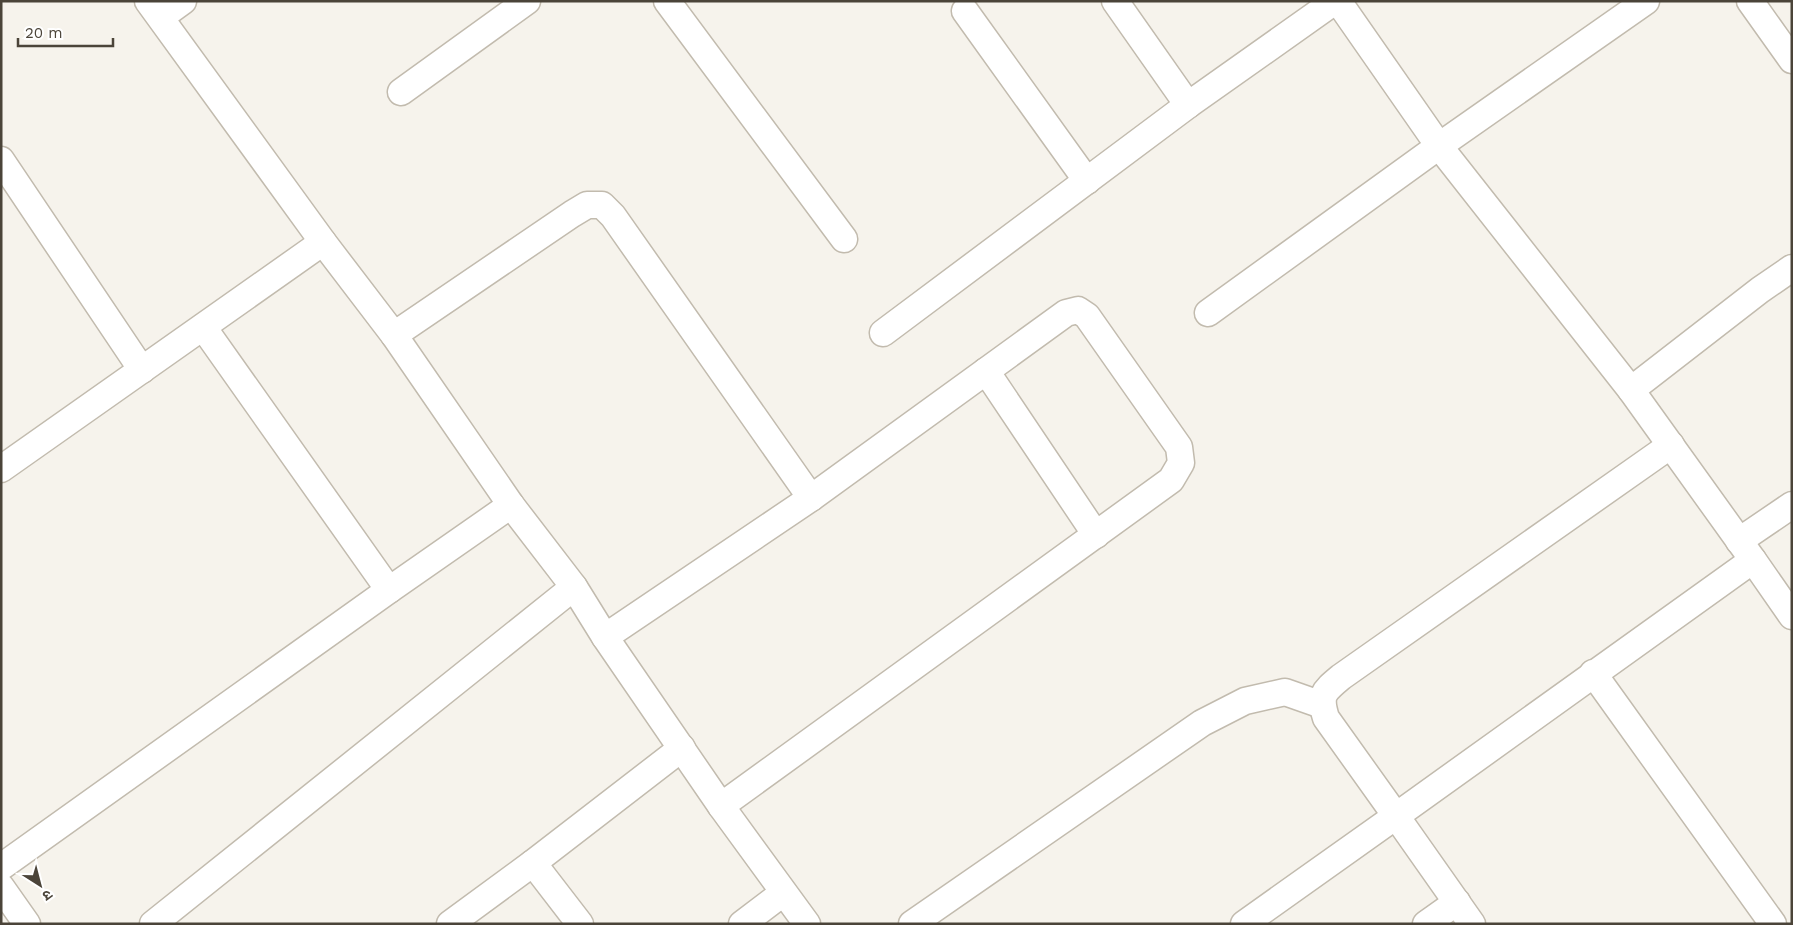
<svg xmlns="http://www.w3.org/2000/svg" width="1793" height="925" viewBox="0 0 1793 925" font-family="'Work Sans','Noto Sans Devanagari',sans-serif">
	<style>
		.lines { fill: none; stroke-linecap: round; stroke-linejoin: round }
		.minor-casing { stroke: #c2bbae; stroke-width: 29 }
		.minor { stroke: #fff; stroke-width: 26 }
	</style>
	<rect width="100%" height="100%" fill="#f6f3ec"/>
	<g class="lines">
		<g class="minor-casing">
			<g id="minor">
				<path d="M148,1L323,242L394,335L511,505L574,587L605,637L721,806L807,924"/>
				<path d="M667,1L844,239"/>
				<path d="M1115,1L1188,105"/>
				<path d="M1338,1L1439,146L1631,390L1760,290L1792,268"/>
				<path d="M1750,1L1792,60"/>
				<path d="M965,11L1087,181"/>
				<path d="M161,17L183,1"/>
				<path d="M401,92L527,1"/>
				<path d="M1,160L142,370"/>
				<path d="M1208,313L1439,146L1646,1"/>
				<path d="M203,327L389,590"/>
				<path d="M883,333L1188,105L1335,1"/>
				<path d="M394,335L572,214L587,205H602L613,216L811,498"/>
				<path d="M986,371L1096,535"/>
				<path d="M1631,390L1753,560"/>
				<path d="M1,469L323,242"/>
				<path d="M1739,541L1792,505"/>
				<path d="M605,637L811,498L1066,313L1078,310L1087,316L1179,447L1181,463L1171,480L721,806"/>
				<path d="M1593,673L1773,924"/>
				<path d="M533,863L580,924"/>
				<path d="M1,867L389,590L511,505"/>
				<path d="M1,887L27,924"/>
				<path d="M153,924L574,587"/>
				<path d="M450,924L533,863L682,748"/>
				<path d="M742,924L783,893"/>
				<path d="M912,924L1202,723L1245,701L1285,692L1322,705"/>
				<path d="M1244,924L1396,816L1326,718C1319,695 1323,692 1341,677L1671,445"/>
				<path d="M1426,924L1457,902"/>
				<path d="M1472,924L1396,816L1753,560L1792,616"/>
			</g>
		</g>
		<use href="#minor" class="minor"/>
	</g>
	<rect width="1793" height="925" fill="none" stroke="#4b4439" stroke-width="5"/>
	<g transform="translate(40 885) rotate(144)" stroke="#ffffff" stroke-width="4" paint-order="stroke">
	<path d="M0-4L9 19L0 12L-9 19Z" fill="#4b4439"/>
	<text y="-8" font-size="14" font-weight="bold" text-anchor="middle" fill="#4b4439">उ</text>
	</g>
	<path d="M18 38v8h95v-8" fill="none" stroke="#4b4439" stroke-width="2.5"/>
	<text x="25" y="38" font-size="15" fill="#4b4439" stroke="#ffffff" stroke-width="4" paint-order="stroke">20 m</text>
</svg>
